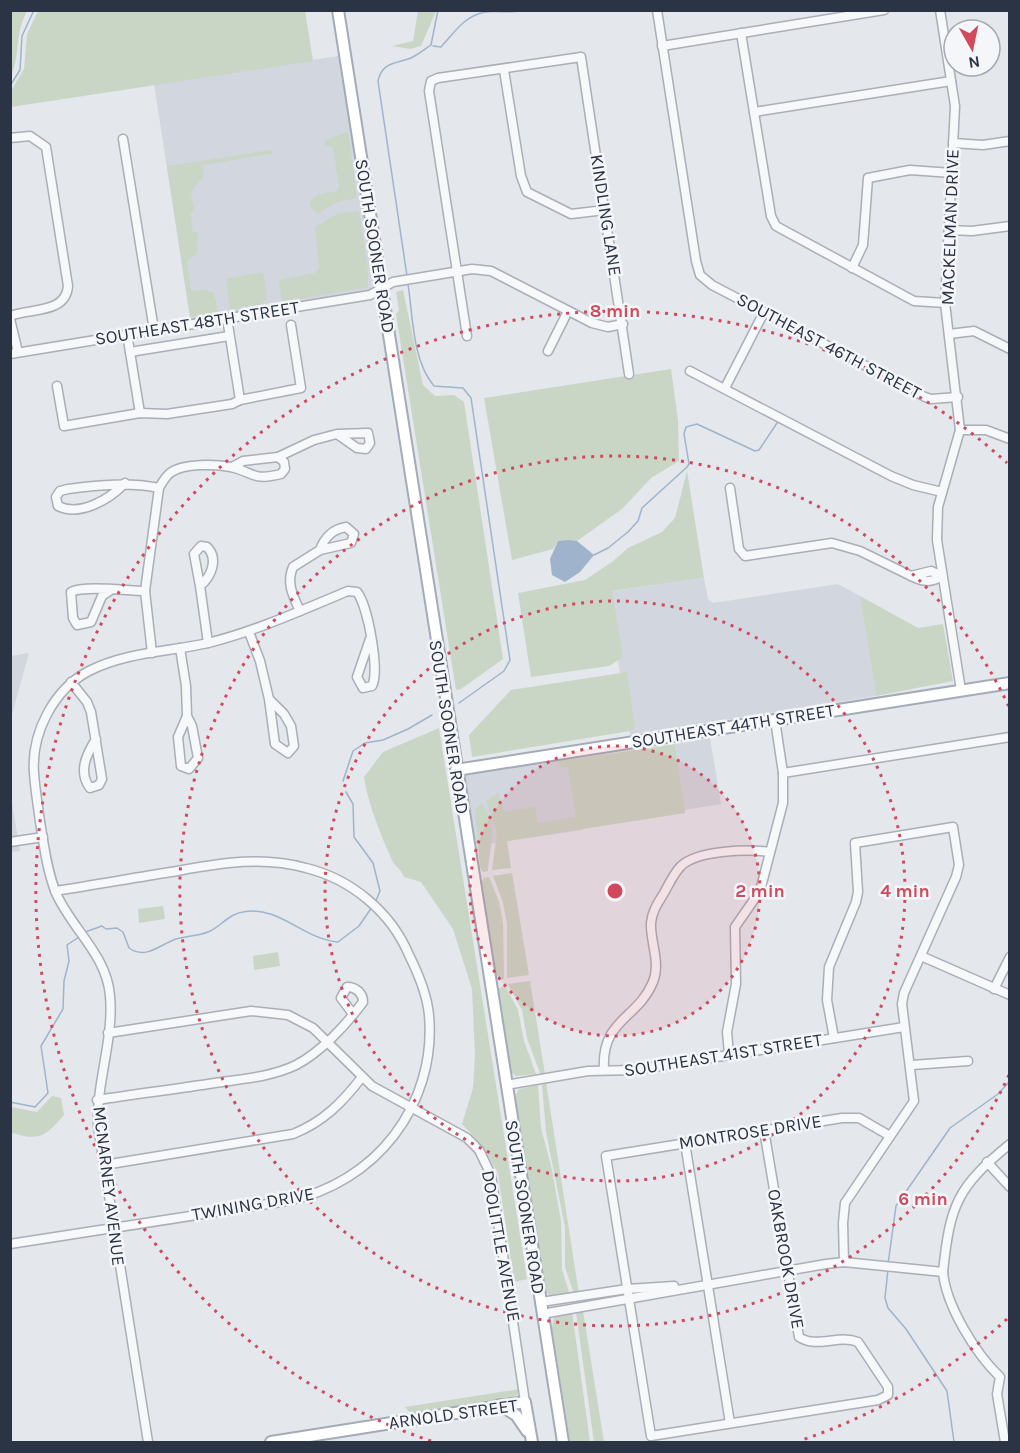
<svg xmlns="http://www.w3.org/2000/svg" width="1020" height="1453" viewBox="0 0 1020 1453" font-family="Karla,sans-serif">
	<style>
		.built { fill: #d2d6de }
		.green { fill: #c9d6c5 }
		.water { fill: #9fb4cc }
		.lines { fill: none; stroke-linecap: round; stroke-linejoin: round }
		.stream { stroke: #9fb4cc; stroke-width: 1.5 }
		.minor-casing { stroke: #a9aeb7; stroke-width: 11 }
		.major-casing { stroke: #a3abb8; stroke-width: 14 }
		.minor { stroke: #f7f8fa; stroke-width: 8 }
		.major { stroke: #fff; stroke-width: 10 }
		.ring { fill: none; stroke: #d1495b; stroke-width: 3; stroke-dasharray: 3 6 }
		.labels { text-anchor: middle; dominant-baseline: central; stroke-width: 5; stroke-linejoin: round; paint-order: stroke }
		.street-label { font-size: 18px; fill: #2b3445; stroke: #f4f6f9 }
		.centre { fill: #d1495b; stroke: #f4f6f9; stroke-width: 3 }
		.ring-label { font-size: 18px; text-anchor: middle; font-weight: bold; fill: #d1495b; stroke: #f4f6f9; stroke-width: 5; stroke-linejoin: round; paint-order: stroke }
	</style>
	<rect width="100%" height="100%" fill="#e4e7ec"/>
	<g class="built">
		<path d="M345,55L381,288L370,295L191,324L154,84Z"/>
		<path d="M704,578L708,599L713,603L838,584L860,596L876,696L630,735L607,592Z"/>
		<path d="M29,653L11,718V656Z"/>
		<path d="M710,738L721,804L684,810L675,744Z"/>
		<path d="M568,752L582,830L468,847L456,770Z"/>
		<path d="M10,791L20,851L11,852H10Z"/>
	</g>
	<g class="green">
		<path d="M11,10L27,11C14,35 21,53 11,76Z"/>
		<path d="M38,11H305L313,61L11,107V91L24,69L27,34Z"/>
		<path d="M418,11H436L421,46L410,49L392,46L413,41Z"/>
		<path d="M344,133H348L349,137L357,198L335,203L317,214L310,206C312,192 325,194 337,191L339,185L333,148L325,145V141Z"/>
		<path d="M270,150L274,153L204,165L196,162Z"/>
		<path d="M195,162L204,166L203,177L191,192L194,211L190,213L193,232H197L198,236L197,254L187,261L191,291L205,290L214,293L218,312L190,317L167,166Z"/>
		<path d="M359,211L368,270V287L282,302L279,280L314,273L319,269L315,227L339,213Z"/>
		<path d="M263,272L267,297L262,304L230,310L226,279Z"/>
		<path d="M403,290L423,385L435,396L454,395L464,402L503,659L461,689L456,690L396,314L399,310L396,292Z"/>
		<path d="M671,369L678,420L679,461L651,478L622,509L577,541H558L553,549L512,560L484,398Z"/>
		<path d="M687,471L704,578L612,591L623,657L609,666L531,677L518,593L585,580L612,562L628,548L662,532L675,518Z"/>
		<path d="M860,596L918,628L943,624L953,681L876,696Z"/>
		<path d="M627,672L635,728L630,731L472,757L469,735L511,690Z"/>
		<path d="M439,728L527,1279L514,1282L498,1173L481,1144L462,1124L473,1088L475,1055L472,989L453,929L421,882L404,877C401,869 394,866 391,858C380,833 368,804 364,777L383,752Z"/>
		<path d="M675,744L685,813L507,841L511,868L492,870L497,832L486,801L499,792L504,812L535,807L538,823L576,817L568,767L558,766L568,764L558,765L559,761Z"/>
		<path d="M482,803C499,836 490,839 488,871L483,872L480,867L475,809Z"/>
		<path d="M512,873L529,975L507,978V923L503,902L493,876Z"/>
		<path d="M489,877L499,902L503,923L504,979H500L496,977L482,882L484,878Z"/>
		<path d="M163,906L165,919L139,923L138,909Z"/>
		<path d="M278,952L280,966L254,970L253,956Z"/>
		<path d="M530,981L545,1074L540,1073L527,1038L522,1010L508,984Z"/>
		<path d="M505,985L518,1010L524,1041L536,1074L516,1076L511,1072L498,989Z"/>
		<path d="M546,1082L579,1294H574L565,1267V1227L546,1132L542,1085Z"/>
		<path d="M538,1085L541,1128L552,1170L561,1221L562,1270L570,1295L551,1298L546,1291L515,1097L519,1089Z"/>
		<path d="M52,1096L61,1098L64,1115C46,1135 41,1142 13,1133L11,1135V1107L37,1112Z"/>
		<path d="M583,1311L604,1442H594L576,1312Z"/>
		<path d="M572,1312L590,1442H570L552,1328L554,1316Z"/>
		<path d="M520,1389L517,1395L510,1398L417,1413L411,1414L405,1407Z"/>
	</g>
	<path class="water" d="M568,540L577,541L594,555L580,572L565,582L552,575L550,559L558,541Z"/>
	<g class="lines">
		<g class="stream">
			<path d="M433,46L441,47C454,33 464,16 485,12C498,10 511,14 524,10"/>
			<path d="M10,86L20,70L22,36L34,10"/>
			<path d="M407,276L378,81C382,62 395,64 411,58C418,55 425,49 431,45L438,10"/>
			<path d="M408,284C413,316 412,360 434,386L463,388L471,398L510,660L504,671L459,703"/>
			<path d="M594,555L608,548L628,532L638,521L642,508L687,467L689,464L684,434L686,427L697,424L755,451L759,450L777,423"/>
			<path d="M343,781L353,751L365,743L383,740L408,729L432,715"/>
			<path d="M346,792L353,804L354,837L373,863L380,891L375,903"/>
			<path d="M85,932L102,926L106,929L117,928L123,932L129,948C146,960 159,945 176,939C186,936 198,936 208,932C221,927 228,914 243,912C279,905 303,939 338,942L359,926L372,907"/>
			<path d="M10,1102L35,1107L48,1093L41,1046L63,1009L64,981L69,961L67,945L79,937"/>
			<path d="M888,1264L896,1206L950,1128L998,1094L1010,1081"/>
			<path d="M888,1269L885,1298L888,1308L906,1329L947,1391L954,1442"/>
		</g>
		<g class="minor-casing">
			<g id="minor">
				<path d="M657,10L696,261L700,275L712,285L925,397L931,399L958,397"/>
				<path d="M940,10L955,106L945,303L960,430L938,507L937,540L961,690"/>
				<path d="M741,33L771,216L776,226L914,301L945,303"/>
				<path d="M662,46L884,10"/>
				<path d="M504,70L521,176L527,192L571,214L605,210"/>
				<path d="M754,112L951,81"/>
				<path d="M10,138L30,136L46,147L68,286C66,314 30,308 10,316"/>
				<path d="M123,139L154,330"/>
				<path d="M953,143L983,145L1010,141"/>
				<path d="M949,230L972,231L1010,226"/>
				<path d="M852,268L863,245L868,178L910,170L952,173"/>
				<path d="M227,318L240,400L301,388L291,325"/>
				<path d="M10,319L18,352"/>
				<path d="M127,334L140,413"/>
				<path d="M949,334L974,331L1010,349"/>
				<path d="M467,336L429,91L431,81L438,78L581,57L629,374"/>
				<path d="M548,351L568,311"/>
				<path d="M130,352L229,336"/>
				<path d="M10,354L370,295L393,282L472,269L491,271L592,323L608,327L623,324"/>
				<path d="M690,371L891,476L913,485L942,492"/>
				<path d="M57,386L64,426L140,413L167,414L232,404L240,400"/>
				<path d="M725,388L764,312"/>
				<path d="M960,430H986L1010,439"/>
				<path d="M232,467L243,461L278,457"/>
				<path d="M125,483C110,499 80,517 58,506L56,497L60,491L68,489C100,485 127,482 159,488"/>
				<path d="M730,488L739,549L745,556L832,543L860,551L911,576"/>
				<path d="M931,571L942,576C931,583 923,582 911,576Z"/>
				<path d="M200,586L194,554L201,546L207,547C219,559 211,577 200,586L208,643"/>
				<path d="M111,590L102,596L91,622L77,625L73,618L71,592C84,585 129,591 145,591"/>
				<path d="M300,611C293,596 286,583 293,567L320,550L351,543L354,534L346,527C333,529 324,538 320,550"/>
				<path d="M249,632L260,661L269,699L284,714L291,726L294,746L288,753L275,744L269,699"/>
				<path d="M180,648L186,686L187,716L192,726L198,758L189,769L181,766L178,737L187,716"/>
				<path d="M152,653L145,591L159,488C162,483 165,477 170,473C183,463 216,464 231,467C256,473 251,481 281,474L285,469L284,462L278,457L314,440L337,434L357,448L366,449L370,443L368,433L337,434"/>
				<path d="M71,682L87,702L91,712L102,779L99,785L90,788C78,772 86,755 96,739"/>
				<path d="M783,773L1010,737"/>
				<path d="M10,842L43,837"/>
				<path d="M921,956L1010,995"/>
				<path d="M994,989L1010,957"/>
				<path d="M108,1033L251,1011L288,1015L313,1028L372,1086L467,1138L479,1150L491,1175L525,1402"/>
				<path d="M834,1038L827,1000L829,967L856,902L858,892L855,843L953,827L959,865L956,877L904,993L902,1004L914,1101L845,1203L843,1223L844,1262"/>
				<path d="M729,1054L727,1032L736,984L735,927L760,891L783,803V773L775,720"/>
				<path d="M912,1065L968,1061"/>
				<path d="M604,1070C601,1019 637,1020 653,982C661,962 650,942 651,923C652,911 658,903 664,893C669,884 674,873 681,866C698,850 748,849 770,852"/>
				<path d="M506,1085L588,1071L635,1070L904,1027"/>
				<path d="M97,1100C136,1094 176,1089 215,1083C242,1079 271,1077 296,1065C321,1052 346,1025 363,1002C363,993 356,987 347,987L341,998L353,1014"/>
				<path d="M764,1130L799,1337C817,1349 838,1334 858,1342L888,1387V1395L878,1400L651,1436L606,1156L842,1118H859L890,1136"/>
				<path d="M685,1143L730,1423"/>
				<path d="M987,1162L1010,1187"/>
				<path d="M104,1165L293,1134C323,1122 342,1103 362,1077"/>
				<path d="M10,1244L287,1201C375,1184 437,1105 429,1015C427,994 418,973 409,955C391,912 351,879 306,868C260,855 217,864 171,872C133,878 94,885 55,891"/>
				<path d="M943,1272C950,1205 957,1187 1010,1144"/>
				<path d="M541,1302L627,1289L674,1286"/>
				<path d="M542,1314L826,1264L844,1262L943,1272C946,1306 976,1354 1000,1377L997,1394L1005,1442"/>
				<path d="M148,1442L98,1126C96,1083 114,1039 110,996C107,955 71,928 56,893C47,871 44,845 40,822C38,806 35,789 34,773C31,733 54,689 89,671C126,652 168,652 208,643C256,631 302,610 348,591L357,592C368,606 380,671 372,686L363,688L357,677L370,639"/>
			</g>
		</g>
		<g class="major-casing">
			<g id="major">
				<path d="M338,10L563,1442"/>
				<path d="M456,770L1010,683"/>
				<path d="M500,1405L516,1415L527,1431"/>
				<path d="M271,1442L525,1402L532,1442"/>
			</g>
		</g>
		<use href="#minor" class="minor"/>
		<use href="#major" class="major"/>
	</g>
	<circle cx="615" cy="891" r="145" fill="#d1495b" fill-opacity=".12"/>
	<g class="ring">
		<circle cx="615" cy="891" r="145"/>
		<circle cx="615" cy="891" r="290"/>
		<path d="M1009 1075A435 435 0 1 1 1009 707"/>
		<path d="M1007 1319A580 580 0 0 1 799 1441M431 1441A580 580 0 1 1 1007 463"/>
	</g>
	<g class="labels">
		<g class="street-label">
			<text transform="translate(606 215) rotate(81)">KINDLING LANE</text>
			<text transform="translate(950 227) rotate(-88)">MACKELMAN DRIVE</text>
			<text transform="translate(375 246) rotate(81)">SOUTH SOONER ROAD</text>
			<text transform="translate(197 323) rotate(-9)">SOUTHEAST 48TH STREET</text>
			<text transform="translate(829 346) rotate(28)">SOUTHEAST 46TH STREET</text>
			<text transform="translate(733 726) rotate(-9)">SOUTHEAST 44TH STREET</text>
			<text transform="translate(449 727) rotate(81)">SOUTH SOONER ROAD</text>
			<text transform="translate(723 1055) rotate(-9)">SOUTHEAST 41ST STREET</text>
			<text transform="translate(750 1132) rotate(-9)">MONTROSE DRIVE</text>
			<text transform="translate(109 1186) rotate(83)">MCNARNEY AVENUE</text>
			<text transform="translate(253 1204) rotate(-10)">TWINING DRIVE</text>
			<text transform="translate(525 1207) rotate(81)">SOUTH SOONER ROAD</text>
			<text transform="translate(501 1246) rotate(80)">DOOLITTLE AVENUE</text>
			<text transform="translate(786 1259) rotate(80)">OAKBROOK DRIVE</text>
			<text transform="translate(453 1414) rotate(-8)">ARNOLD STREET</text>
		</g>
	</g>
	<circle cx="615" cy="891" r="9" class="centre"/>
	<g class="ring-label">
		<text x="615" y="317">8 min</text>
		<text x="760" y="897">2 min</text>
		<text x="905" y="897">4 min</text>
		<text x="923" y="1205">6 min</text>
	</g>
	<rect width="1020" height="1453" fill="none" stroke="#2b3445" stroke-width="24"/>
	<g transform="translate(972 48) rotate(171)"><circle r="28" fill="#f4f6f9" stroke="#a4a8b1" stroke-width="1.5"/>
	<path d="M0-4.5L10 22L0 15L-10 22Z" fill="#d1495b"/>
	<text y="-9" font-size="16" font-weight="bold" text-anchor="middle" fill="#2b3445">N</text>
	</g>
</svg>
